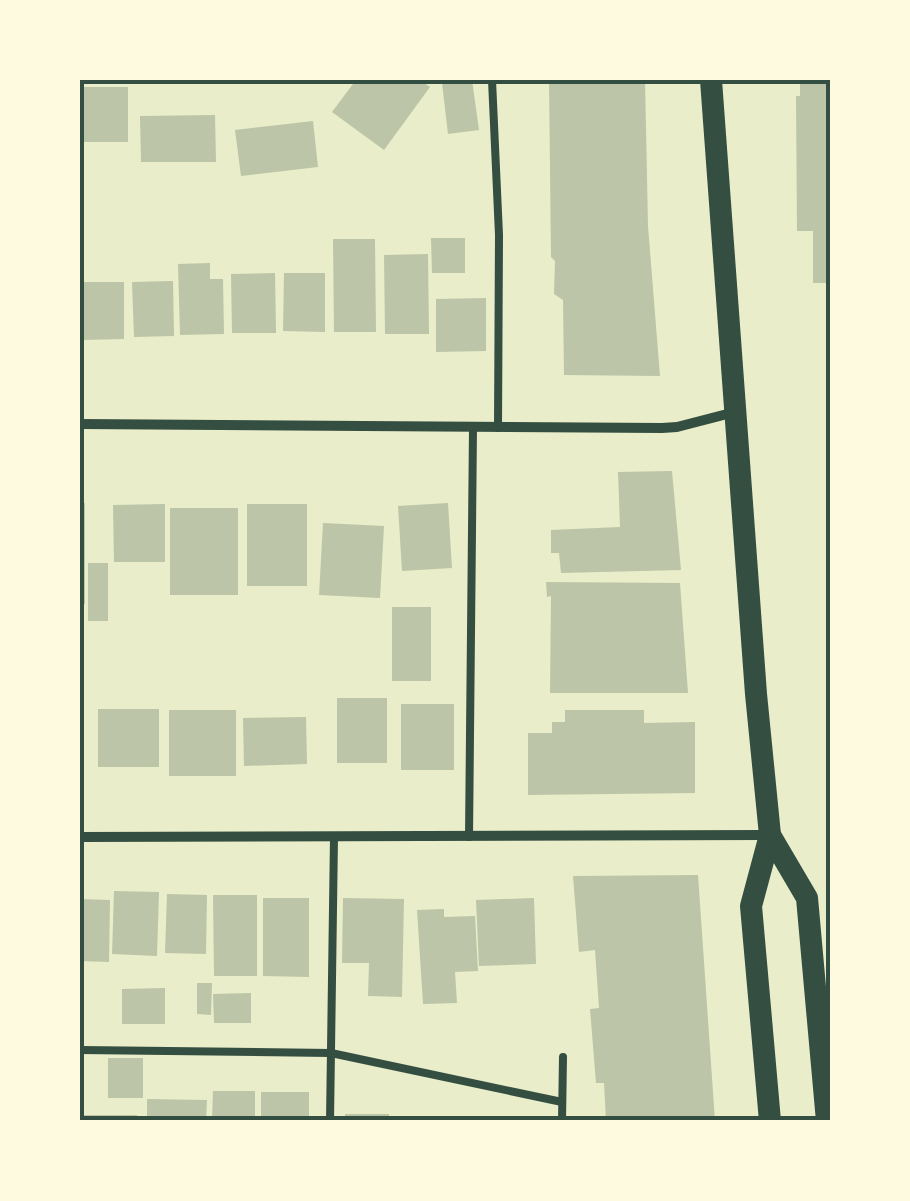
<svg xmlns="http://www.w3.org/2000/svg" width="910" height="1201" viewBox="0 0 910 1201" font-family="'Sofia Sans Condensed',sans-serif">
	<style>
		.building { fill: #bcc5a7 }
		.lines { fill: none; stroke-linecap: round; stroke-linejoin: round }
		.service { stroke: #344e41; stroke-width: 8 }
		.minor { stroke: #344e41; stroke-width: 10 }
		.primary { stroke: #344e41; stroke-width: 22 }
		.neatline { fill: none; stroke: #344e41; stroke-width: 4 }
	</style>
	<rect width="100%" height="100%" fill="#e9edc9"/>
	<g class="building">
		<path d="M356,80H420L430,87L384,150L332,112Z"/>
		<path d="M472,80L479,130L448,134L442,83Z"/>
		<path d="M549,80H645L648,226L660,376L564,375L563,300L554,294L555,261L551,257Z"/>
		<path d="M800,80H830V283H813V231H797L796,96H800Z"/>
		<rect x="80" y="87" width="48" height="55"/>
		<path d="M215,115L216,162H141L140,116Z"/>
		<path d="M313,121L318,167L241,176L235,130Z"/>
		<path d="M431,238H465V273H432Z"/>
		<path d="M333,239H375L376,332H334Z"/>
		<path d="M428,254L429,334H385L384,255Z"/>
		<path d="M210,263V279H223L224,334L180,335L178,264Z"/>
		<path d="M275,273L276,333H232L231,274Z"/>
		<path d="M284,273H325V332L283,331Z"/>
		<path d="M173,281L174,336L134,337L132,282Z"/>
		<path d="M82,282H124V339L83,340Z"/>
		<path d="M486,298V351L436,352V299Z"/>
		<path d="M672,471L681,570L561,573L559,553H551V530L620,527L618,472Z"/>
		<rect x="80" y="503" width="5" height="101"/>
		<path d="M448,503L452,568L402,571L398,506Z"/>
		<path d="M165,504V562H114L113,505Z"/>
		<rect x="247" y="504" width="60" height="82"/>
		<rect x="170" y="508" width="68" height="87"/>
		<path d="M323,523L384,526L380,598L319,595Z"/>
		<rect x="88" y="563" width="20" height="58"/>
		<path d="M546,582L680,583L688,693H550L551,596L547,597Z"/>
		<rect x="392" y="607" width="39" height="74"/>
		<rect x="337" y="698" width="50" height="65"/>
		<rect x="401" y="704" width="53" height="66"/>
		<rect x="98" y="709" width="61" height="58"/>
		<rect x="169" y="710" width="67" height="66"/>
		<path d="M565,710H644V723L695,722V793L528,795V733H552V722H565Z"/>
		<path d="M306,717L307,764L244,766L243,718Z"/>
		<path d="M698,875L715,1121H606L604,1083H596L590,1009L599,1008L595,950L579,952L573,876Z"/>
		<path d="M114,891L159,892L157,956L112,954Z"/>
		<path d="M167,894L207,895L206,954L165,953Z"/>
		<path d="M213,895H257V976H214Z"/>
		<path d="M263,898H309V977L263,976Z"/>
		<path d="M343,898L404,899L402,997L368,996L369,963H342Z"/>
		<path d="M534,898L536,964L479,966L476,900Z"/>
		<path d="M80,899L110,900L109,962L80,961Z"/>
		<path d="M444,909V917L475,916L478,971L455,972L457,1003L423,1004L417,910Z"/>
		<path d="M197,983H212L211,1015L197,1014Z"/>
		<path d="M165,988V1024H122V989Z"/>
		<path d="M251,993V1023H214L213,994Z"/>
		<rect x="108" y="1058" width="35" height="40"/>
		<path d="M213,1091H255V1121H212Z"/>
		<rect x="261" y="1092" width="48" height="29"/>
		<path d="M147,1099L207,1100L206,1121H147Z"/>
		<rect x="345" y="1114" width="44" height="7"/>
		<rect x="82" y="1115" width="55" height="6"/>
	</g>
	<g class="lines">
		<g class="service">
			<path d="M492,80L499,235L498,428"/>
			<path d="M469,837L473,428"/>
			<path d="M80,1050L331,1053L562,1102"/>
			<path d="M330,1121L334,837"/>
			<path d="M562,1121L563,1057"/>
		</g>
		<g class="minor">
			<path d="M80,424L662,428L677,427L735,412"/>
			<path d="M80,837L769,835"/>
		</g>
		<g class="primary">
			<path d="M711,80L756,694L770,835L751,906L770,1121"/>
			<path d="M770,835L807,898L827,1121"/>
		</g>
	</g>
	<rect width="910" height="1201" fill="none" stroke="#fefae0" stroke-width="165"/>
	<rect x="82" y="82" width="746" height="1036" class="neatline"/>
</svg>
